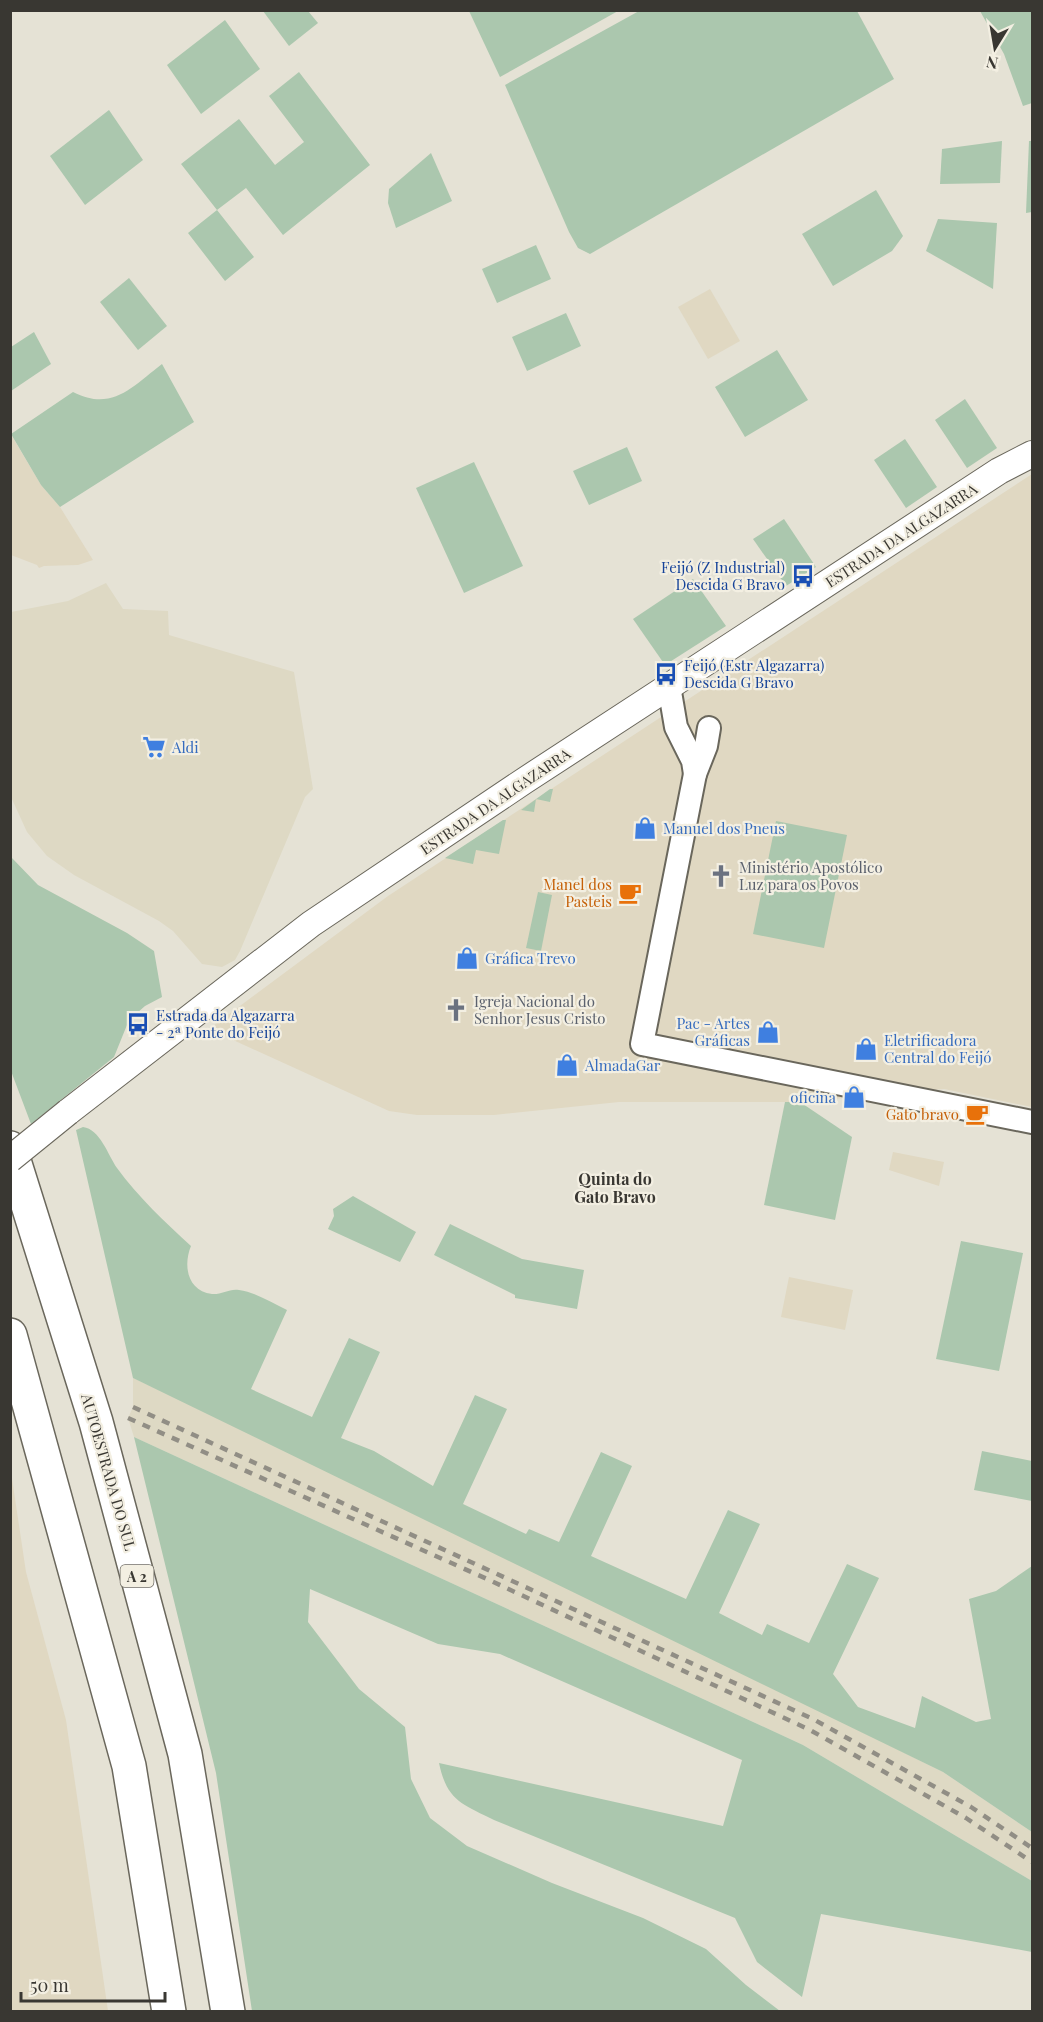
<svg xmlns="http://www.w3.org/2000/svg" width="1043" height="2022" viewBox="0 0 1043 2022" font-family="'Playfair Display',serif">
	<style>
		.built { fill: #ded9c4 }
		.industrial { fill: #e0d8c2 }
		.green { fill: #abc7ae }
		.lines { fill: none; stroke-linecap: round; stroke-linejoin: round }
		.tertiary-casing { stroke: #6a675c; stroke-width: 26 }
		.secondary-casing { stroke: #6a675c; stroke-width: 28 }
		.motorway-casing { stroke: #6a675c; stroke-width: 36 }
		.tertiary { stroke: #fff; stroke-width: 22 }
		.secondary { stroke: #fff; stroke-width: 26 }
		.motorway { stroke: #fff; stroke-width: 33 }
		.rail { stroke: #918e85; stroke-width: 4.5; stroke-dasharray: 8 8; stroke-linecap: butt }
		.secondary-bridge-casing { stroke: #6a675c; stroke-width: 28; stroke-linecap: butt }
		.secondary-bridge { stroke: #fff; stroke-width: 26 }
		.labels { text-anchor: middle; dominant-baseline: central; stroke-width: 4.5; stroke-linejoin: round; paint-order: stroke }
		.shield { fill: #f3efe2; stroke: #716e67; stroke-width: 1.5 }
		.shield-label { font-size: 14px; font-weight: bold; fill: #393732 }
		.street-label { font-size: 15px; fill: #393732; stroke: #f3efe2 }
		.transit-label { font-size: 15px; fill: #164399; stroke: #f3efe2; text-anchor: start }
		.shop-label { font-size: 15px; fill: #366cbe; stroke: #f3efe2; text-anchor: start }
		.worship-label { font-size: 15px; fill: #5b616d; stroke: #f3efe2; text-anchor: start }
		.food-label { font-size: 15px; fill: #c56008; stroke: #f3efe2; text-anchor: end }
		.neighbourhood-label { font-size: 16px; font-weight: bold; fill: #393732; stroke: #f3efe2 }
	</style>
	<rect width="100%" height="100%" fill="#e5e2d5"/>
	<g class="built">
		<path d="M106,583L123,609L168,611L169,635L294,672L313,789L305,797L240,951L235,960L222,967L202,964L173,931L159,921L74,875L47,856L27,832L11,797V612L68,601Z"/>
		<path d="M133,1378L330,1468L943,1772L1032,1832V1881L803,1745L134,1437L128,1418L133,1407Z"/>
	</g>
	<g class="industrial">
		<path d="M710,289L740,341L708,359L678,307Z"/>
		<path d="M10,433L41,485L60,507L93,560L78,565L44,566L39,568L37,565L11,555Z"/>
		<path d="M1032,474V1107L944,1089L800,1102H619L494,1115H417L389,1111L209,1029L388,896Z"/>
		<path d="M893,1152L944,1162L939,1186L889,1170Z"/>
		<path d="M789,1277L853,1290L845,1330L781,1317Z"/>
		<path d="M10,1465L26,1572L66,1720L108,2011H11Z"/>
	</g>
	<g class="green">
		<path d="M263,11H308L318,23L289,46Z"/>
		<path d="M469,11H618L500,77Z"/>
		<path d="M639,11H857L894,79L590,254L578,248L569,232L505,85Z"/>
		<path d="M980,11H1032V103L1023,106L1004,54Z"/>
		<path d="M225,20L260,69L201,114L167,65Z"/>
		<path d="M299,72L370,165L283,235L246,188L217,210L254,257L225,281L188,233L217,210L181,164L239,119L275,165L304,142L269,96Z"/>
		<path d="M109,110L143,160L85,205L50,156Z"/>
		<path d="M1002,141L1000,183L940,184L942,149Z"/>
		<path d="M1029,141H1032V212L1026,213Z"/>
		<path d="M431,153L452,201L396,228L388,203L389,189Z"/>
		<path d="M876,190L903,236L892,251L833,286L802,234Z"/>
		<path d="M938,219L997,223L993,289L926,251Z"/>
		<path d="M536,245L551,279L497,303L482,269Z"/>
		<path d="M129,278L167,326L138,350L100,302Z"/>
		<path d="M566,313L581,346L527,371L512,337Z"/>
		<path d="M34,332L51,364L11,391V347Z"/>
		<path d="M777,350L808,400L745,437L715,387Z"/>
		<path d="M162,364L194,422L60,507L41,485L11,434L73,392C112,412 132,387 162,364Z"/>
		<path d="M965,399L997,448L967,468L935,420Z"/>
		<path d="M905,439L937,487L906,508L874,460Z"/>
		<path d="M627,447L642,481L589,505L573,471Z"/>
		<path d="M474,462L523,566L464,593L416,488Z"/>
		<path d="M784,519L816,567L786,586L753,539Z"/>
		<path d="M693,579L726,626L665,665L633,619Z"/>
		<path d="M550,789H553L550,802L536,799L534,812L521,810Z"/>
		<path d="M503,820H506L499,854L476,850L473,864L445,858Z"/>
		<path d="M776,821L847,835L824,948L753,934Z"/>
		<path d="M11,857L38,885L127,933L154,951L162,997L145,1006L129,1020L114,1057L31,1124L11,1071Z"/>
		<path d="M538,892L552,895L541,951L526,948Z"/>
		<path d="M785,1102H800L852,1137L835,1220L764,1205Z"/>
		<path d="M83,1127C100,1129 108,1155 117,1168C138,1197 165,1222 191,1246C183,1265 187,1291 212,1294C221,1295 230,1288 239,1290C255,1292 272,1303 287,1310L251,1389L312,1417L349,1338L380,1352L341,1438L374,1451L433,1486L475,1395L507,1409L463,1504L526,1534L529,1529L559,1542L601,1452L632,1466L591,1556L686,1599L728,1510L760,1524L719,1613L762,1635L767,1624L809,1643L847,1564L879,1578L833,1674L858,1707L915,1728L922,1696L976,1722L991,1719L969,1599L996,1591L1032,1566V1832L943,1772L133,1378L76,1130Z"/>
		<path d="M353,1196L416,1232L400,1262L328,1229L334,1216L333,1209Z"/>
		<path d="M450,1224L522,1259L584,1270L577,1309L515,1298V1295L434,1255Z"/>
		<path d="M961,1241L1023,1253L999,1371L936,1359Z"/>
		<path d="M134,1437L803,1745L1032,1881V1952L821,1914L802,1997L757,1962L735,1918L494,1820C462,1804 447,1801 439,1763L723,1826L742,1760L500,1654L438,1644L310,1589L308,1622L359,1689L405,1727L411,1779L430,1818L467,1846L552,1883L643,1918L706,1949L746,1985L780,2011H252L216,1773Z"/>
		<path d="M982,1451L1032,1461V1501L974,1490Z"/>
	</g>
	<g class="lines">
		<g class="tertiary-casing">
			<g id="tertiary">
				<path d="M669,686L676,727L693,761L695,774"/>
				<path d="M709,728L706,746L695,774L642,1044L1032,1122"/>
			</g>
		</g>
		<g class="secondary-casing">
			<path id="secondary" d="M68,1112L311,924L524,781L999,471L1032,454"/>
		</g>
		<g class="motorway-casing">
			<g id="motorway">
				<path d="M10,1148L96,1422L185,1754L228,2012"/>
				<path d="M10,1335L129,1766L169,2012"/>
			</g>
		</g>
		<use href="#tertiary" class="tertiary"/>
		<use href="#secondary" class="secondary"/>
		<use href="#motorway" class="motorway"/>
		<g class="rail">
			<path d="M133,1407L813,1719L971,1807L1032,1848"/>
			<path d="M128,1418L487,1579L810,1730L966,1818L1032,1862"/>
		</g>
		<g class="secondary-bridge-casing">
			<path id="secondary-bridge" d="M10,1159L68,1112"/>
		</g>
		<use href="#secondary-bridge" class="secondary-bridge"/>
	</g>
	<defs>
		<g id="bus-bare" transform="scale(1.8)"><path d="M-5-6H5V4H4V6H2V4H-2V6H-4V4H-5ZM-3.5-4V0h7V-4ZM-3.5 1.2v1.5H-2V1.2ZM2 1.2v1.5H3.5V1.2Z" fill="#1a4fb4" stroke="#f3efe2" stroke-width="2.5" paint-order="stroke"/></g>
		<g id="supermarket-bare" transform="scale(1.8)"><path d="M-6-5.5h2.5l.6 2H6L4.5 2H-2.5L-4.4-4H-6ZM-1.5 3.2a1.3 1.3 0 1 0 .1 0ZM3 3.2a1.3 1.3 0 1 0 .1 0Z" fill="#3f7fe0" stroke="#f3efe2" stroke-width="2.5" paint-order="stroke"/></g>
		<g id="shop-bare" transform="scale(1.8)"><path d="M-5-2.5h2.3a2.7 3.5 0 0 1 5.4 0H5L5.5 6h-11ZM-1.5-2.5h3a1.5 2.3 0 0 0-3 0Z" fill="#3f7fe0" stroke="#f3efe2" stroke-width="2.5" paint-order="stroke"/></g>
		<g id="church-bare" transform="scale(1.8)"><path d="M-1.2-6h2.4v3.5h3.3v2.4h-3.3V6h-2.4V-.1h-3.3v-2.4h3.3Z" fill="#6b7280" stroke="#f3efe2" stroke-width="2.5" paint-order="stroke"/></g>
		<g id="cafe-bare" transform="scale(1.8)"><path d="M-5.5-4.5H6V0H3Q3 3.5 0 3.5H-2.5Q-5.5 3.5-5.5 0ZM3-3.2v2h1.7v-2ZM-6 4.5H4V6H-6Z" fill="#e8710a" stroke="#f3efe2" stroke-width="2.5" paint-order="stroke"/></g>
	</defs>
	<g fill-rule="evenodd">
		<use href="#bus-bare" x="803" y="576"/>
		<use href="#bus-bare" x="666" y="674"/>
		<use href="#supermarket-bare" x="154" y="747"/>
		<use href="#shop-bare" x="645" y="828"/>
		<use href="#church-bare" x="721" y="876"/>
		<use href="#cafe-bare" x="630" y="893"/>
		<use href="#shop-bare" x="467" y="958"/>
		<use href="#church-bare" x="456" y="1010"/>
		<use href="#bus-bare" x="138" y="1024"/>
		<use href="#shop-bare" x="768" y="1032"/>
		<use href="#shop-bare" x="866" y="1049"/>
		<use href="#shop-bare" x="567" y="1065"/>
		<use href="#shop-bare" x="854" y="1097"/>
		<use href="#cafe-bare" x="977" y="1114"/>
	</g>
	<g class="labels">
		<rect class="shield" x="120.5" y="1565" width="33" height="22" rx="4.5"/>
		<g class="shield-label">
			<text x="137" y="1576">A 2</text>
		</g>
		<g class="street-label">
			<text transform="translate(901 535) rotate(-33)">ESTRADA DA ALGAZARRA</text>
			<text transform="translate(495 801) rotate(-34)">ESTRADA DA ALGAZARRA</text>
			<text transform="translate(109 1472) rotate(74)">AUTOESTRADA DO SUL</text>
		</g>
		<g class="transit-label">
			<text x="785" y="567" text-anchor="end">Feijó (Z Industrial)<tspan x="785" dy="17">Descida G Bravo</tspan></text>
			<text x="684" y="665">Feijó (Estr Algazarra)<tspan x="684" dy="17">Descida G Bravo</tspan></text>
			<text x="156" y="1015">Estrada da Algazarra<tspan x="156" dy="17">- 2ª Ponte do Feijó</tspan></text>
		</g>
		<g class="shop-label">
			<text x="172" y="747">Aldi</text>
			<text x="663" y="828">Manuel dos Pneus</text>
			<text x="485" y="958">Gráfica Trevo</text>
			<text x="750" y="1023" text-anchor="end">Pac - Artes<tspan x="750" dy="17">Gráficas</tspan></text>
			<text x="884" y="1040">Eletrificadora<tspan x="884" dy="17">Central do Feijó</tspan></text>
			<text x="585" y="1065">AlmadaGar</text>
			<text x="836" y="1097" text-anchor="end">oficina</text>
		</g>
		<g class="worship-label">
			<text x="739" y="867">Ministério Apostólico<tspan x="739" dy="17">Luz para os Povos</tspan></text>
			<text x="474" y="1001">Igreja Nacional do<tspan x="474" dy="17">Senhor Jesus Cristo</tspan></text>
		</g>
		<g class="food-label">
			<text x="612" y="884">Manel dos<tspan x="612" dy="17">Pasteis</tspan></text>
			<text x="959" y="1114">Gato bravo</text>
		</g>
		<g class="neighbourhood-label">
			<text x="615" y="1178">Quinta do<tspan x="615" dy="18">Gato Bravo</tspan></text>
		</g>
	</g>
	<rect width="1043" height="2022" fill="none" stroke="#393732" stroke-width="24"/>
	<g transform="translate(995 48) rotate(191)" stroke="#f3efe2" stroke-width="4.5" paint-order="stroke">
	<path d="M0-4.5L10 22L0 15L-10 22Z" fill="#393732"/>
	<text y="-9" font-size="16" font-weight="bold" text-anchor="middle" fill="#393732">N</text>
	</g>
	<path d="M21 1992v9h144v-9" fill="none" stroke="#393732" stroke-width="3"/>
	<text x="30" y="1992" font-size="18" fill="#393732" stroke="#f3efe2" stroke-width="4.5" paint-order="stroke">50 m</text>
</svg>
